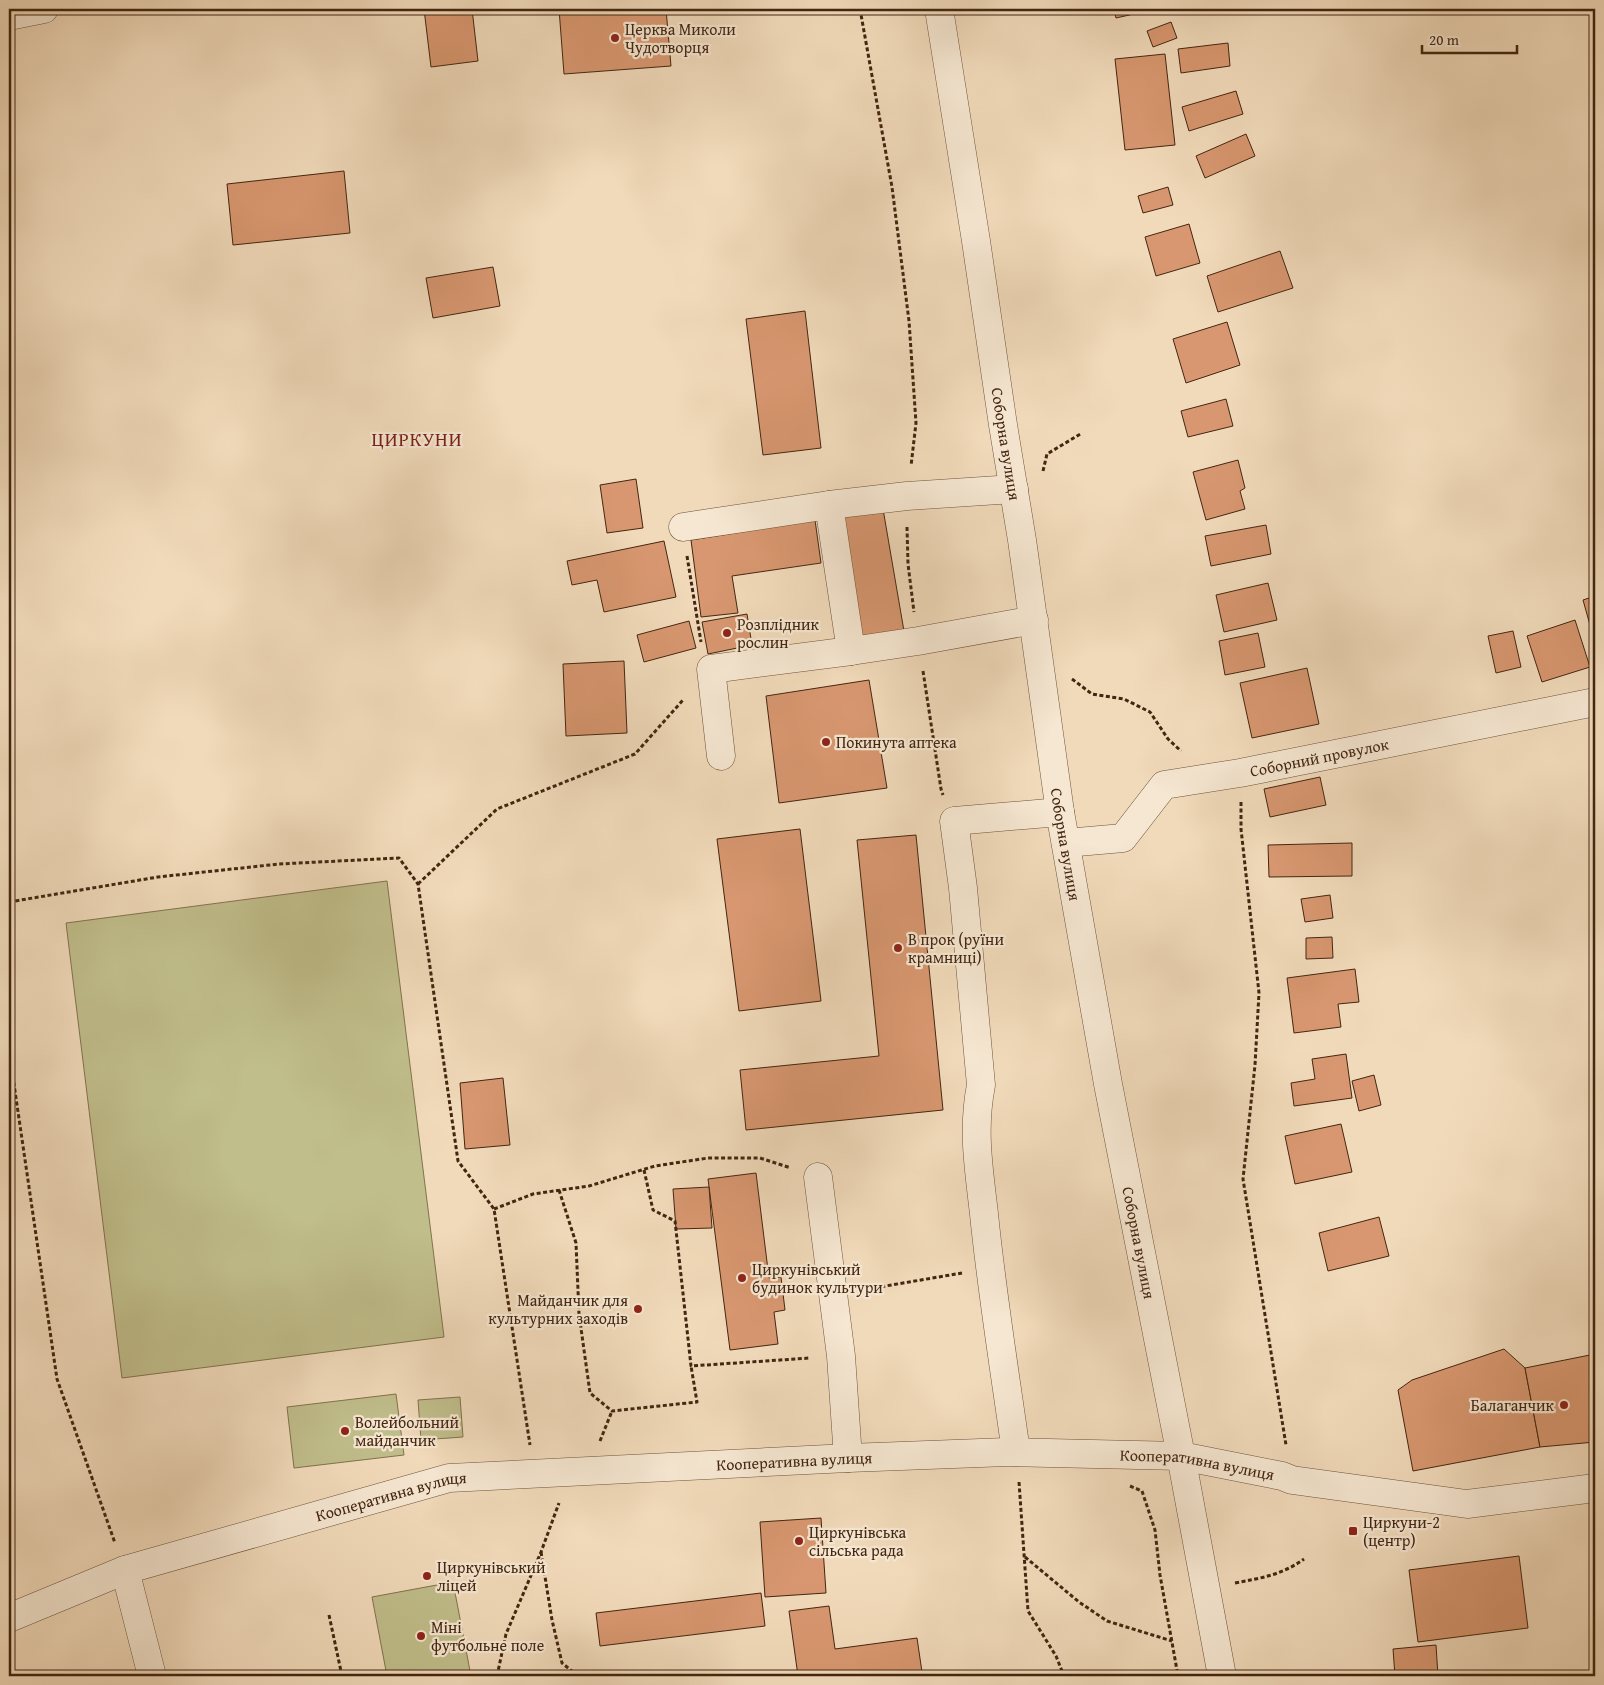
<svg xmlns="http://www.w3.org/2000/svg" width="1604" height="1685" viewBox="0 0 1604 1685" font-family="'Gentium Book Plus',serif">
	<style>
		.green { fill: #c0be8b; stroke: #82724e }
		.building { fill: #d89770; stroke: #432611 }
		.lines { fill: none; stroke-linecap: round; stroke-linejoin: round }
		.minor-casing { stroke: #6e533b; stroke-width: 29 }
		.path { stroke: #432611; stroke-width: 3; stroke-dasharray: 4 2.5; stroke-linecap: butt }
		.minor { stroke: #f6e7d2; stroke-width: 28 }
		.poi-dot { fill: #8f2418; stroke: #f6e7d2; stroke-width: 2 }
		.labels { text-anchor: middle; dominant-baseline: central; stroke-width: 4.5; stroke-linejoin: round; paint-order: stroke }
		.poi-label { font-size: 16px; fill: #432611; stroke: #f6e7d2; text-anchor: start }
		.street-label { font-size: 16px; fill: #432611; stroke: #f6e7d2 }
		.quarter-label { font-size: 19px; letter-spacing: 1px; fill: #7a1f14; stroke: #f6e7d2 }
	</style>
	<rect width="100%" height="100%" fill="#f1daba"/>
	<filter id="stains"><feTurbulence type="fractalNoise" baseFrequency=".004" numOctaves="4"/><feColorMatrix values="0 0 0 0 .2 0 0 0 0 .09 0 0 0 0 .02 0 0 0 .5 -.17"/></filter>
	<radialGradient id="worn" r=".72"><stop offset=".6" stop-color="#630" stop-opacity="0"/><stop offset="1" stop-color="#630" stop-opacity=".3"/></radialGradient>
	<g class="green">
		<path d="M387,881L444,1337L122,1378L66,923Z"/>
		<path d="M396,1394L404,1455L294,1468L287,1407Z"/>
		<path d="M460,1397L463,1437L421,1440L418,1400Z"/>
		<path d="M453,1582L471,1676H387L372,1597Z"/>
	</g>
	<g class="building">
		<path d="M424,9H472L478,61L431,67Z"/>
		<path d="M559,9H666L671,66L564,74Z"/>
		<path d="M1114,9H1156L1116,18Z"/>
		<path d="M1171,22L1177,38L1153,47L1147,31Z"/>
		<path d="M1228,43L1230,66L1181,73L1178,49Z"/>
		<path d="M1165,54L1175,145L1125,150L1115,59Z"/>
		<path d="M1236,91L1243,114L1189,131L1182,107Z"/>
		<path d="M1246,134L1255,156L1205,178L1196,156Z"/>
		<path d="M344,171L350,233L233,245L227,184Z"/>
		<path d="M1168,187L1173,205L1143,213L1138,196Z"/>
		<path d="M1189,224L1200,263L1156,276L1145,237Z"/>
		<path d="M1280,251L1293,288L1218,312L1207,276Z"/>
		<path d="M493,267L500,306L433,318L426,278Z"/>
		<path d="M805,311L821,448L763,455L746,319Z"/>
		<path d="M1227,322L1240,365L1186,383L1173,339Z"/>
		<path d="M1226,399L1233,426L1188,437L1181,411Z"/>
		<path d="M1238,460L1245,488L1240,491L1245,509L1206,520L1193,472Z"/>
		<path d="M636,479L643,528L607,533L600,485Z"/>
		<path d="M883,509L905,637L861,642L840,514Z"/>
		<path d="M815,520L821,563L732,576L738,613L701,617L691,540Z"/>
		<path d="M1266,525L1271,554L1211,566L1205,536Z"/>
		<path d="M664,541L676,597L604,612L597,580L572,585L567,561Z"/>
		<path d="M1268,583L1277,620L1224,632L1216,595Z"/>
		<path d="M1595,596V643L1583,600Z"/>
		<path d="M747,614L752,645L708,654L702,622Z"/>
		<path d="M1575,620L1590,667L1542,682L1527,636Z"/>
		<path d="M689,621L696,648L644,662L637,635Z"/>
		<path d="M1513,631L1521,667L1496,673L1488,636Z"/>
		<path d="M1258,633L1265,667L1225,675L1219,641Z"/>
		<path d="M624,661L627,733L566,736L563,664Z"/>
		<path d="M1307,668L1319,724L1252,738L1240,683Z"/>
		<path d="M869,680L887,788L779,803L766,696Z"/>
		<path d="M1320,777L1326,805L1270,817L1264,789Z"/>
		<path d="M800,829L821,1001L739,1011L717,839Z"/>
		<path d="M916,835L943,1110L746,1130L740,1070L879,1056L857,840Z"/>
		<path d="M1352,843V876L1269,877L1268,845Z"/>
		<path d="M1330,895L1333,918L1305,922L1301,899Z"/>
		<path d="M1332,937L1333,958L1306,959V938Z"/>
		<path d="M1355,969L1359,1002L1338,1004L1341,1027L1294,1033L1287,978Z"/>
		<path d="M1346,1054L1352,1098L1294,1106L1291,1083L1315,1079L1312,1059Z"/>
		<path d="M1374,1075L1381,1105L1359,1111L1352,1081Z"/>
		<path d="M503,1078L510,1145L465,1149L460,1083Z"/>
		<path d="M1341,1124L1352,1172L1295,1184L1285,1136Z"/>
		<path d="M756,1173L769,1278L781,1277L785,1310L774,1312L778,1344L730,1350L708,1179Z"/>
		<path d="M709,1187L712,1228L676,1229L673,1189Z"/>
		<path d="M1379,1217L1389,1256L1328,1271L1319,1233Z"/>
		<path d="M1504,1349L1525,1368L1540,1447L1413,1471L1398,1390L1412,1380Z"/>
		<path d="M1595,1354V1442L1540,1447L1525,1368Z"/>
		<path d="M821,1518L826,1593L765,1597L760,1522Z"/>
		<path d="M1519,1556L1528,1628L1418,1642L1409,1570Z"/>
		<path d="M761,1593L765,1626L600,1646L596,1613Z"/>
		<path d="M829,1606L835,1649L917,1638L922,1672L893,1676H798L789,1611Z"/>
		<path d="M1436,1645L1438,1676H1395L1393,1649Z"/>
	</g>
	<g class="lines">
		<g class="minor-casing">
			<g id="minor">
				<path id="s1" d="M939,9L976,241L1003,425L1022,540L1060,812L1108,1084L1181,1456L1222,1676"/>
				<path d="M9,16L44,9"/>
				<path d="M829,505L851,651L918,641L1034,620"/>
				<path d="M683,527L829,505L907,496L1014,489"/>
				<path d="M721,756L711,669L851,651"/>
				<path id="s2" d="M1066,843L1123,838L1164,785L1240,773L1595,702"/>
				<path d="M818,1177L841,1356L848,1458"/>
				<path d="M1016,1452C1005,1373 992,1294 984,1214C979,1169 972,1131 981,1085L963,888L954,821L1060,812"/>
				<path d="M125,1570L152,1676"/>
				<path id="s3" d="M9,1618L125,1570L449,1478L848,1458L1007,1452L1181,1456L1282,1476L1292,1480L1467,1504L1595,1488"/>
			</g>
		</g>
		<g class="path">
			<path d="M860,9L892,187L909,321L916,423L911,466"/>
			<path d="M1043,471L1047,454L1082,433"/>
			<path d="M907,527L908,564L914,612"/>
			<path d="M687,556L701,642"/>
			<path d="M923,671L941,789L943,795"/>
			<path d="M1072,679L1092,694L1124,699L1150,712L1168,739L1181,751"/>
			<path d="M1241,802V829L1259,993L1255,1065L1243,1179L1286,1445"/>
			<path d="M418,884L497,809L635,754L683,700"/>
			<path d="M9,902L158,877L279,864L399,858L418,884L458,1161L494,1209L530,1445"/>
			<path d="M9,1050L57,1379L115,1543"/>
			<path d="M644,1170L653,1210L675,1221L691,1366L810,1358"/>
			<path d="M559,1190L576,1243L579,1314L590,1393L612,1411L697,1402L691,1366"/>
			<path d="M494,1209L533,1194L589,1186L655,1166L708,1158H760L791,1168"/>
			<path d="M862,1290L962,1273"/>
			<path d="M600,1441L612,1411"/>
			<path d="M1019,1482L1028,1611L1056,1656L1064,1676"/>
			<path d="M1130,1486L1142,1491L1155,1530L1160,1575L1178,1676"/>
			<path d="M541,1552L552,1620L562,1663L578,1676"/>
			<path d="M1025,1557L1079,1602L1107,1621L1172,1641"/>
			<path d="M1235,1583C1261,1578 1282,1575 1304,1559"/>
			<path d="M329,1615L342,1676"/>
			<path d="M497,1676L506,1634L541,1552L559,1503"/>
		</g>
		<use href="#minor" class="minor"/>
	</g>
	<g class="poi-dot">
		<circle cx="615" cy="38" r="5"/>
		<circle cx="727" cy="633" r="5"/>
		<circle cx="826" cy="742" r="5"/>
		<circle cx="898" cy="948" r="5"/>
		<circle cx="742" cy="1278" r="5"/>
		<circle cx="638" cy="1309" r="5"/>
		<circle cx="1564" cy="1405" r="5"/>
		<circle cx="345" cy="1431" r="5"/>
		<rect x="1348" y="1526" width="10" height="10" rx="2.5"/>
		<circle cx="799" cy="1541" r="5"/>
		<circle cx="427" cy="1576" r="5"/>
		<circle cx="421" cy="1636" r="5"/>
	</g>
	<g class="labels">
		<g class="poi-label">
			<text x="625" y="29">Церква Миколи<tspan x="625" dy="18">Чудотворця</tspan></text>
			<text x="737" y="624">Розплідник<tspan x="737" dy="18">рослин</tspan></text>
			<text x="836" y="742">Покинута аптека</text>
			<text x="908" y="939">В прок (руїни<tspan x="908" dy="18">крамниці)</tspan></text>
			<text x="752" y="1269">Циркунівський<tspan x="752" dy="18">будинок культури</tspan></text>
			<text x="628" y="1300" text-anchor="end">Майданчик для<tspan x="628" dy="18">культурних заходів</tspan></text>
			<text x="1554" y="1405" text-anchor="end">Балаганчик</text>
			<text x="355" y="1422">Волейбольний<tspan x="355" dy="18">майданчик</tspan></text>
			<text x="1363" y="1522">Циркуни-2<tspan x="1363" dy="18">(центр)</tspan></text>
			<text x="809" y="1532">Циркунівська<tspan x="809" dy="18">сільська рада</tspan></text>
			<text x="437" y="1567">Циркунівський<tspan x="437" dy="18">ліцей</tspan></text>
			<text x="431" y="1627">Міні<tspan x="431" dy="18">футбольне поле</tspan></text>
		</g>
		<g class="street-label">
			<text stroke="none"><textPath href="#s1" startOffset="440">Соборна вулиця</textPath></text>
			<text stroke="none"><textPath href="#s2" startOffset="282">Соборний провулок</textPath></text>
			<text stroke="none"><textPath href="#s1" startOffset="845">Соборна вулиця</textPath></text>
			<text stroke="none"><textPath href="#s1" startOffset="1250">Соборна вулиця</textPath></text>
			<text stroke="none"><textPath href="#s3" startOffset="808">Кооперативна вулиця</textPath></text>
			<text stroke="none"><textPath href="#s3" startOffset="1212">Кооперативна вулиця</textPath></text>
			<text stroke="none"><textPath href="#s3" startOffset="402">Кооперативна вулиця</textPath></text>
		</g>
		<g class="quarter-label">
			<text x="417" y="439">ЦИРКУНИ</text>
		</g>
	</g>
	<rect width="1604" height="1685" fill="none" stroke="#f1daba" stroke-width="30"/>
	<rect x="10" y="10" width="1584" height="1665" fill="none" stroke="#432611" stroke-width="2.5"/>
	<rect x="15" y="15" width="1574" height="1655" fill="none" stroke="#432611"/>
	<path d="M1422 45v8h95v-8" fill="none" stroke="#432611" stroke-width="2.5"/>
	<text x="1429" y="45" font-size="15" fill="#432611" stroke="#f6e7d2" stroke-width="4" paint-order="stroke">20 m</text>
	<rect width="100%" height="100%" filter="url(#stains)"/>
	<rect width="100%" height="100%" fill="url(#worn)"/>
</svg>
